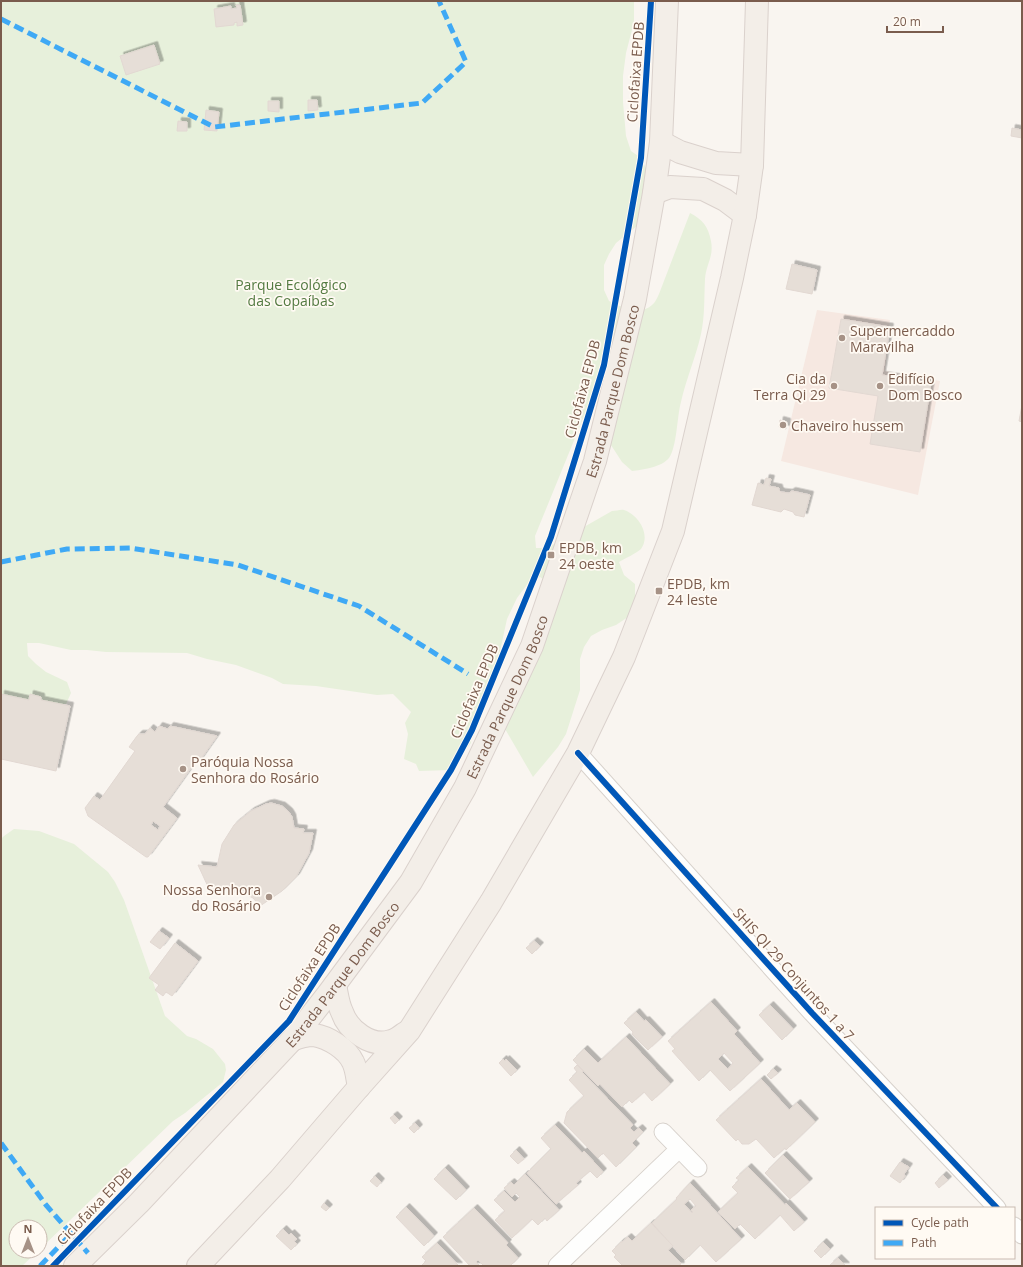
<svg xmlns="http://www.w3.org/2000/svg" width="1023" height="1267" viewBox="0 0 1023 1267" font-family="'Open Sans',sans-serif">
	<style>
		.commercial { fill: #f6e8e1 }
		.green { fill: #e7f0db }
		.building { fill: #e6ded7; stroke: #e2d8d2; fill-rule: evenodd; filter: url(#shadow) }
		.lines { fill: none; stroke-linecap: round; stroke-linejoin: round }
		.street-casing { stroke: #d7d1cb; stroke-width: 19 }
		.primary-casing { stroke: #dad1cc; stroke-width: 24 }
		.street { stroke: #fefefd; stroke-width: 17 }
		.primary { stroke: #f3eee8; stroke-width: 22 }
		.quiet { stroke: #3fa9f5; stroke-width: 5; stroke-dasharray: 10 5; stroke-linecap: butt }
		.cycleway-casing { stroke: #fffaf3; stroke-width: 8 }
		.cycleway { stroke: #0057b8; stroke-width: 6 }
		.poi-dot { fill: #a69286; stroke: #fffaf3; stroke-width: 1.5 }
		.labels { text-anchor: middle; dominant-baseline: central; stroke-width: 3.5; stroke-linejoin: round; paint-order: stroke }
		.street-label { font-size: 14px; fill: #7a5c4d; stroke: #fffaf3 }
		.park-label { font-size: 14px; fill: #537a41; stroke: #fffaf3 }
		.poi-label { font-size: 14px; fill: #7a5c4d; stroke: #fffaf3; text-anchor: start }
	</style>
	<defs>
		<filter id="shadow"><feDropShadow dx="3.5" dy="-3.5" stdDeviation="0" flood-color="#0004"/></filter>
	</defs>
	<rect width="100%" height="100%" fill="#f9f5f0"/>
	<path class="commercial" d="M817,310L890,320L885,371L940,381L918,495L781,461Z"/>
	<g class="green">
		<path d="M1,1H634V22L626,53L623,76V102L626,136L631,151L641,158L653,183L644,217L637,226L616,243L609,254L604,265V290L609,301C621,307 640,316 652,305C655,303 657,298 659,294L690,213C703,220 708,226 711,241C714,257 706,264 705,279C704,298 705,316 701,334C696,357 686,379 681,402C677,416 677,447 669,458C662,467 642,470 632,471L622,462L609,442L630,368L616,365L602,372L535,536L536,548H547L612,511C616,511 621,509 624,510C639,515 651,535 641,549C637,553 624,559 619,562L624,575L635,584V601L631,615L616,625L602,630L591,636L584,647L580,659V690L566,734L558,747L533,777L501,722L550,584L540,577L529,582L517,598L507,619L497,665L484,706L481,719L472,730L471,743L463,753L454,761L451,770L419,771L416,764L404,759L408,734L405,723L411,712L393,694L377,695L316,686L283,684L272,678L236,665L207,659L187,653L106,652L87,650H71L39,643H27L28,656L36,664L46,672L67,682L71,693L66,704L21,706L1,711Z"/>
		<path d="M14,829L39,831L74,844L108,872L115,882L124,900L165,1016L187,1036L196,1039L213,1049L225,1064L226,1070L223,1082L185,1113L173,1121L40,1249V1227H16V1251H38L22,1266H1V839L4,836Z"/>
	</g>
	<g class="building">
		<path d="M236,5H240L243,25L237,26V22L234,23V25L216,27L214,9L231,6V9L237,8Z"/>
		<path d="M154,45L160,64L126,75L120,56Z"/>
		<path d="M308,100H317L318,110L308,111Z"/>
		<path d="M268,101H279V112L268,111Z"/>
		<path d="M206,110L219,112L217,131L204,130Z"/>
		<path d="M178,121L187,122V131H177Z"/>
		<path d="M1012,128L1022,130V138L1011,136Z"/>
		<path d="M792,264L817,270L812,294L786,289Z"/>
		<path d="M841,319L890,327L882,375L931,383L920,452L870,444L878,396L829,388Z"/>
		<path d="M1022,405V422L1019,421Z"/>
		<path d="M780,420L787,422L786,429L779,427Z"/>
		<path d="M766,478L771,479L769,486L779,488V490L781,492L789,493L792,491L810,495L804,517L795,515L793,512L784,509L781,512L752,505L758,483L764,485Z"/>
		<path d="M1,694L29,700L30,694L41,697V700L70,706L56,771L1,759Z"/>
		<path d="M159,726L168,729L170,726L217,736L198,763L196,761L163,807L177,818L148,857H146L88,816L85,808L94,796L100,800L135,751L129,747L137,736L139,734H145L150,728L155,732ZM153,821L160,826L158,830L151,825Z"/>
		<path d="M271,803L282,806L289,812L292,817L294,828L304,829L303,833H313L309,853L296,877L282,891L260,906L253,898L249,896L247,890L234,892L224,886L210,891L198,865L217,867L222,844L234,825L251,811L266,804Z"/>
		<path d="M159,931L169,938L160,949L150,942Z"/>
		<path d="M534,941L540,946L532,954L526,948Z"/>
		<path d="M175,943L198,961L172,996L166,992L163,996L155,990L159,985L149,978Z"/>
		<path d="M711,1002L737,1031L734,1034L760,1063L730,1091L710,1070L699,1081L672,1051L675,1049L668,1041ZM724,1053L733,1063L728,1069L718,1059Z"/>
		<path d="M770,1005L793,1029L782,1040L759,1015Z"/>
		<path d="M636,1012L644,1021L646,1020L662,1037L648,1050L632,1034L633,1032L624,1023Z"/>
		<path d="M626,1037L670,1084L652,1101L644,1092L632,1103L629,1100L622,1107L600,1084L598,1086L573,1060L584,1049L598,1063Z"/>
		<path d="M503,1059L505,1061L506,1059L517,1070L511,1076L499,1063Z"/>
		<path d="M577,1065L583,1071L582,1072L633,1125L630,1128L634,1132L639,1128L643,1132L632,1143L636,1147L616,1167L603,1153L598,1158L564,1123L567,1112L584,1096L569,1080L577,1072L574,1068Z"/>
		<path d="M773,1069L778,1073L771,1079L767,1075Z"/>
		<path d="M761,1079L789,1110L797,1103L815,1122L786,1150L785,1148L774,1158L756,1139L749,1144H742L738,1139L736,1141L716,1120Z"/>
		<path d="M394,1115L399,1120L395,1124L390,1118Z"/>
		<path d="M415,1123L419,1128L414,1133L409,1128Z"/>
		<path d="M555,1125L582,1153L584,1151L603,1172L597,1178L590,1171L576,1183L578,1185L556,1204L527,1173L551,1149L541,1138Z"/>
		<path d="M516,1150L524,1159L518,1164L510,1156Z"/>
		<path d="M783,1155L809,1182L790,1199L765,1173Z"/>
		<path d="M900,1162L909,1167L904,1174L905,1176L900,1183L890,1176Z"/>
		<path d="M748,1167L785,1205L786,1203L804,1222L794,1231L780,1215L755,1239L740,1224L735,1229L718,1212L738,1193L732,1187L739,1180L736,1178Z"/>
		<path d="M445,1168L466,1190L456,1200L434,1179Z"/>
		<path d="M525,1174L559,1210L547,1221L545,1218L538,1225L532,1219L512,1238L495,1220L505,1211L494,1200L504,1191L515,1202L520,1197L516,1193L512,1197L504,1188L511,1182L514,1185Z"/>
		<path d="M943,1175L948,1180L939,1188L935,1183Z"/>
		<path d="M375,1176L381,1182L377,1187L370,1181Z"/>
		<path d="M690,1183L741,1239L716,1262L700,1245L685,1260L652,1223L677,1199L676,1198ZM690,1199L696,1206L691,1210L693,1212L692,1213L684,1204Z"/>
		<path d="M324,1203L329,1208L326,1211L321,1207Z"/>
		<path d="M406,1207L434,1236L424,1246L396,1217Z"/>
		<path d="M474,1208L508,1243L506,1245L518,1258L510,1266H484L478,1260L476,1262L479,1265L478,1266H470L443,1237Z"/>
		<path d="M651,1223L673,1246L668,1250L681,1263L680,1264L681,1266H623L614,1257L616,1255L612,1251L621,1242H622L628,1237L632,1241Z"/>
		<path d="M283,1229L289,1235L291,1233L297,1239L294,1241L297,1244L291,1250L276,1236Z"/>
		<path d="M823,1242L830,1249L821,1258L814,1251Z"/>
		<path d="M437,1243L459,1266H421L426,1261L422,1257Z"/>
		<path d="M838,1258L846,1266H831L830,1265Z"/>
	</g>
	<g class="lines">
		<g class="street-casing">
			<g id="street">
				<path d="M578,753L812,1013L997,1208"/>
				<path d="M663,1132L698,1168"/>
				<path d="M1014,1226L1022,1235"/>
				<path d="M557,1266L679,1149"/>
			</g>
		</g>
		<g class="primary-casing">
			<g id="primary">
				<path d="M661,142L680,152L716,163L752,165"/>
				<path d="M654,193L670,187L703,189L725,200L745,215"/>
				<path d="M335,985C337,994 338,1004 342,1012C348,1030 371,1048 391,1041C396,1040 401,1036 405,1033"/>
				<path d="M292,1040C299,1037 306,1035 314,1035C328,1037 347,1049 353,1062C357,1070 357,1079 359,1087"/>
				<path id="s1" d="M75,1266L139,1203L292,1040L328,994L411,882L465,788L532,646L595,461L635,299L654,193L661,142L667,1"/>
				<path d="M198,1266L280,1179L359,1087L409,1031L491,902L578,753L624,657L673,531L732,278L745,215L752,165L757,1"/>
			</g>
		</g>
		<use href="#street" class="street"/>
		<use href="#primary" class="primary"/>
		<g class="quiet">
			<path d="M1,19L214,127L422,103L466,62L439,1"/>
			<path d="M1,562L67,549L130,548L238,565L359,606L468,674"/>
			<path d="M1,1143L46,1205L88,1253"/>
			<path d="M40,1266L71,1234"/>
		</g>
		<g class="cycleway-casing">
			<g id="cycleway">
				<path d="M578,753L812,1013L997,1208"/>
				<path d="M53,1266L289,1021L451,770L472,730L551,537L604,365L641,158L651,1"/>
			</g>
		</g>
		<use href="#cycleway" class="cycleway"/>
	</g>
	<g class="poi-dot">
		<circle cx="842" cy="338" r="4"/>
		<circle cx="834" cy="386" r="4"/>
		<circle cx="880" cy="386" r="4"/>
		<circle cx="783" cy="425" r="4"/>
		<rect x="547" y="551" width="8" height="8" rx="2"/>
		<rect x="655" y="587" width="8" height="8" rx="2"/>
		<circle cx="183" cy="769" r="4"/>
		<circle cx="269" cy="897" r="4"/>
	</g>
	<g class="labels">
		<g class="street-label">
			<text transform="translate(635 72) rotate(-86)">Ciclofaixa EPDB</text>
			<text transform="translate(582 389) rotate(-75)">Ciclofaixa EPDB</text>
			<text stroke="none"><textPath href="#s1" startOffset="1044">Estrada Parque Dom Bosco</textPath></text>
			<text transform="translate(474 691) rotate(-67)">Ciclofaixa EPDB</text>
			<text stroke="none"><textPath href="#s1" startOffset="720">Estrada Parque Dom Bosco</textPath></text>
			<text transform="translate(309 967) rotate(-57)">Ciclofaixa EPDB</text>
			<text stroke="none"><textPath href="#s1" startOffset="396">Estrada Parque Dom Bosco</textPath></text>
			<text transform="translate(794 974) rotate(48)">SHIS QI 29 Conjuntos 1 a 7</text>
			<text transform="translate(94 1206) rotate(-46)">Ciclofaixa EPDB</text>
		</g>
		<g class="park-label">
			<text x="291" y="284">Parque Ecológico<tspan x="291" dy="16">das Copaíbas</tspan></text>
		</g>
		<g class="poi-label">
			<text x="850" y="330">Supermercaddo<tspan x="850" dy="16">Maravilha</tspan></text>
			<text x="826" y="378" text-anchor="end">Cia da<tspan x="826" dy="16">Terra Qi 29</tspan></text>
			<text x="888" y="378">Edifício<tspan x="888" dy="16">Dom Bosco</tspan></text>
			<text x="791" y="425">Chaveiro hussem</text>
			<text x="559" y="547">EPDB, km<tspan x="559" dy="16">24 oeste</tspan></text>
			<text x="667" y="583">EPDB, km<tspan x="667" dy="16">24 leste</tspan></text>
			<text x="191" y="761">Paróquia Nossa<tspan x="191" dy="16">Senhora do Rosário</tspan></text>
			<text x="261" y="889" text-anchor="end">Nossa Senhora<tspan x="261" dy="16">do Rosário</tspan></text>
		</g>
	</g>
	<rect width="1023" height="1267" fill="none" stroke="#7a5c4d" stroke-width="4"/>
	<rect x="875" y="1207" width="140" height="52" fill="#fffaf3" stroke="#cabbb1"/>
	<rect x="883" y="1220" width="20" height="6" fill="#0057b8" stroke="#cabbb1"/>
	<text x="911" y="1227" font-size="12" fill="#7a5c4d">Cycle path</text>
	<rect x="883" y="1240" width="20" height="6" fill="#3fa9f5" stroke="#cabbb1"/>
	<text x="911" y="1247" font-size="12" fill="#7a5c4d">Path</text>
	<g transform="translate(28 1239)"><circle r="19" fill="#fffaf3" stroke="#cabbb1"/>
	<path d="M0-3L7 15L0 10L-7 15Z" fill="#a69286"/>
	<text y="-6" font-size="11" font-weight="bold" text-anchor="middle" fill="#7a5c4d">N</text>
	</g>
	<path d="M887 26v6h56v-6" fill="none" stroke="#7a5c4d" stroke-width="2"/>
	<text x="893" y="26" font-size="12" fill="#7a5c4d" stroke="#fffaf3" stroke-width="3" paint-order="stroke">20 m</text>
</svg>
